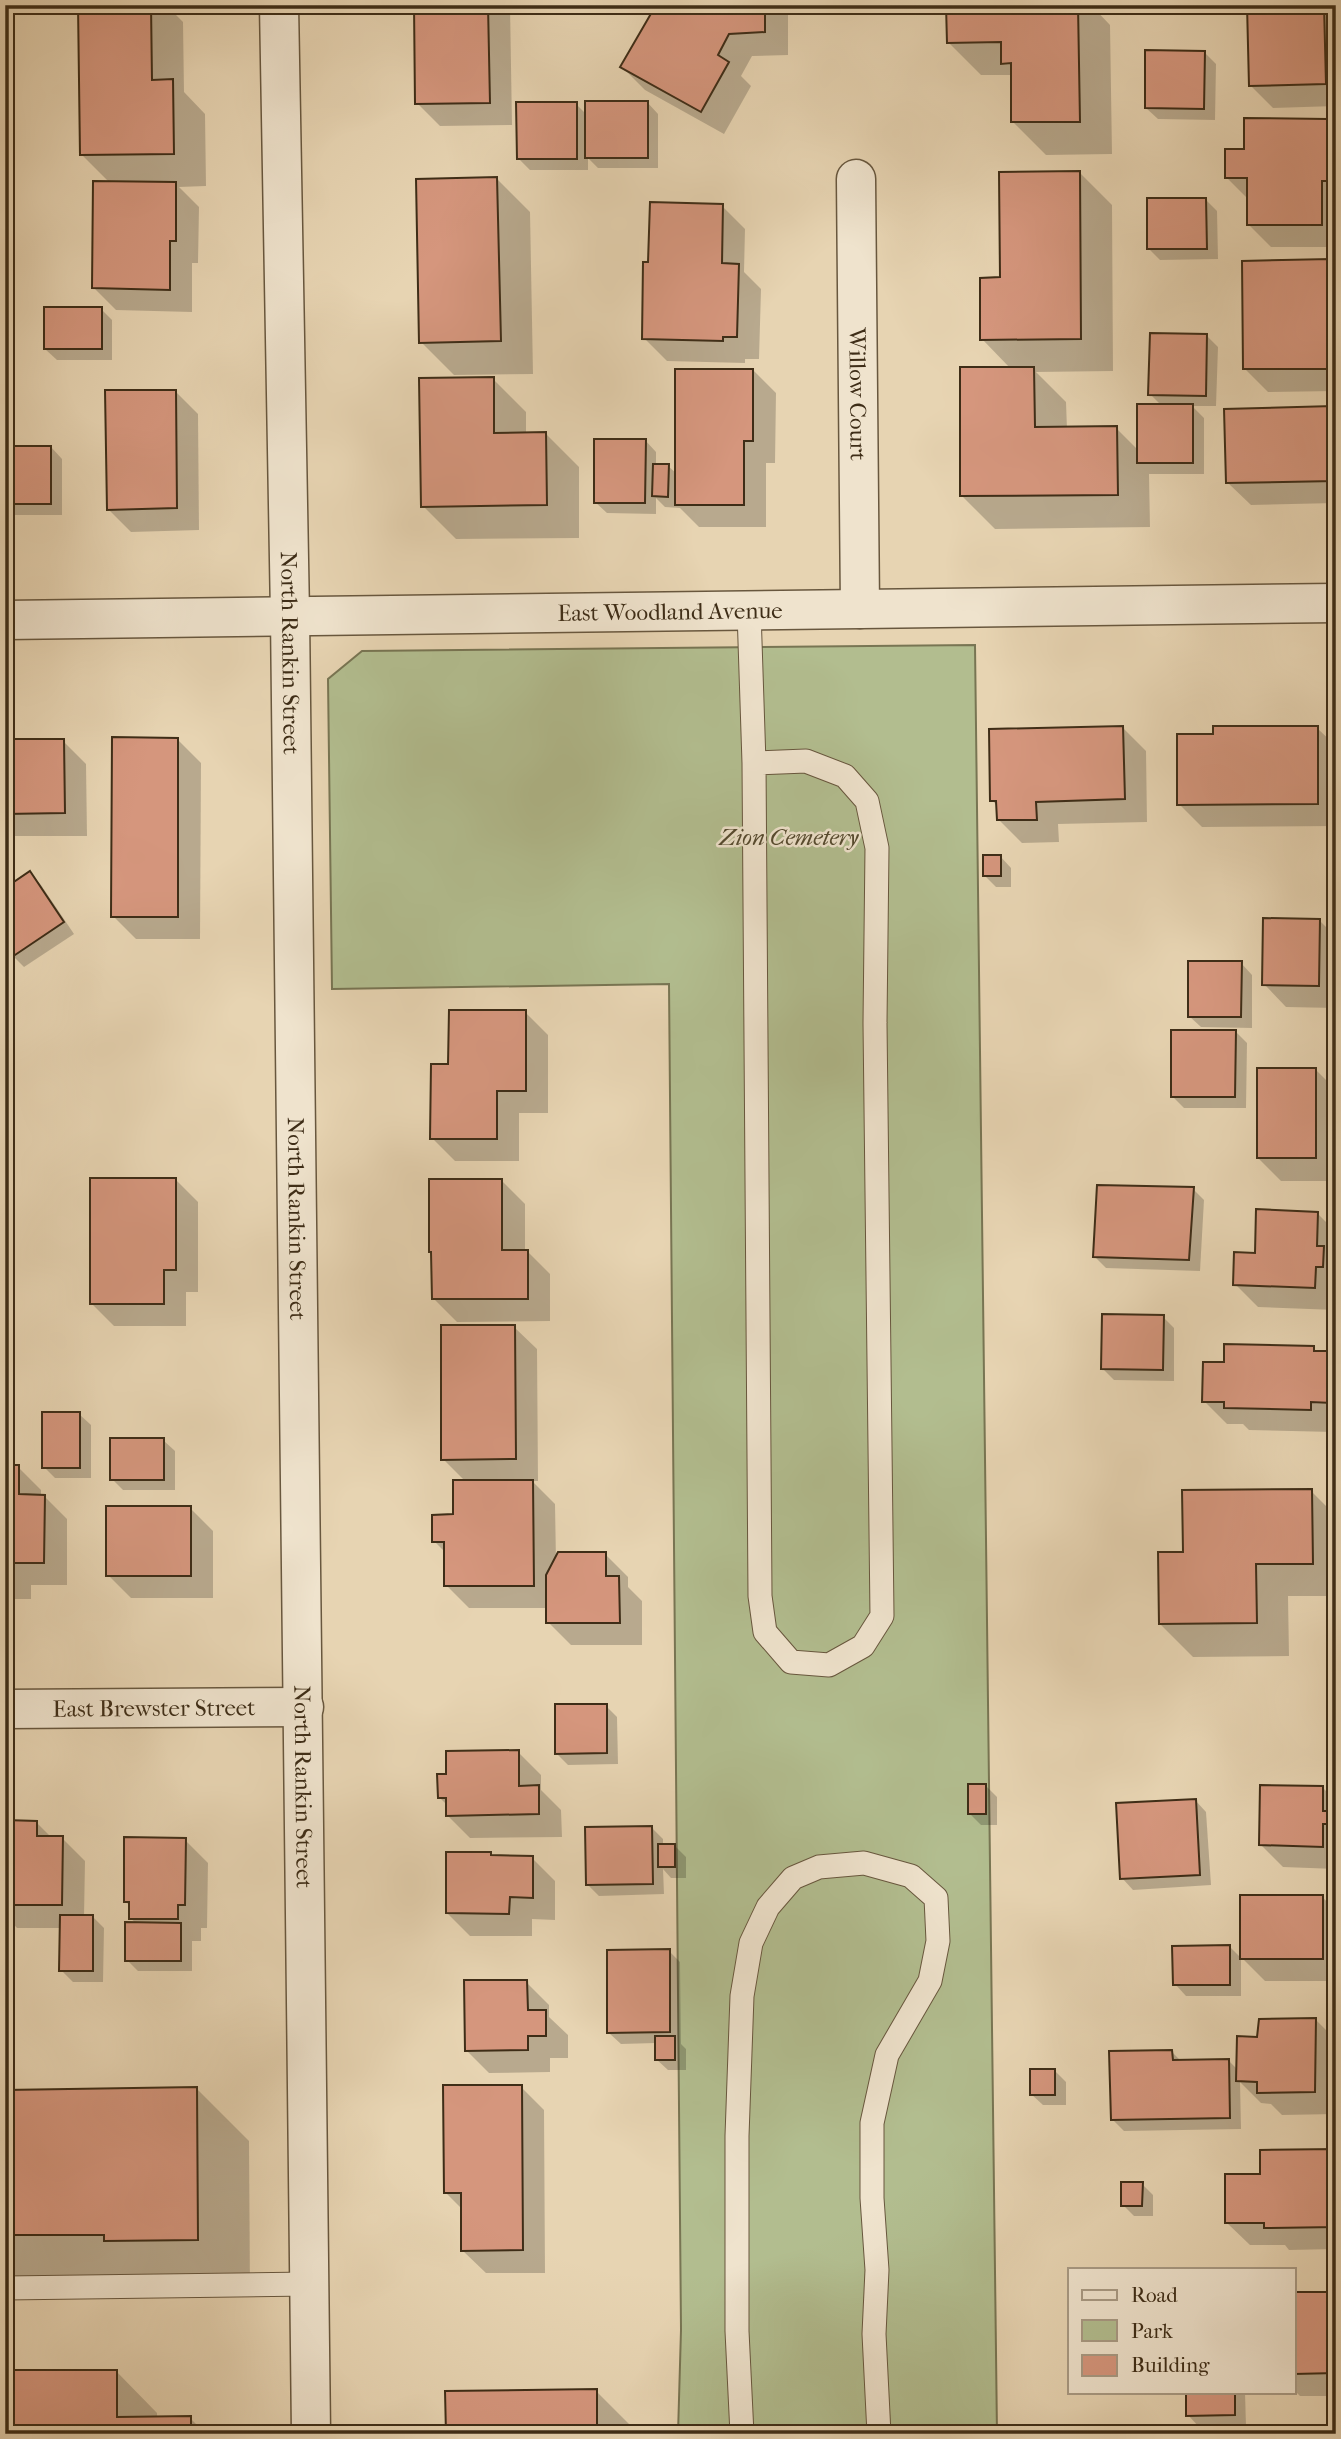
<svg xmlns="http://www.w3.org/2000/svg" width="1341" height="2439" viewBox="0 0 1341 2439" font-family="'IM FELL French Canon',serif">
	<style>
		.green { fill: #b2bd8f; stroke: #787553; stroke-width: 2 }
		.shadow { fill: #0003 }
		.building { fill: #d5967d; stroke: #3e2d17; stroke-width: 2 }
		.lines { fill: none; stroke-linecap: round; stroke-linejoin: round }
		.service-casing { stroke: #68573e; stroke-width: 25 }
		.minor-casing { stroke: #68573e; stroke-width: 41 }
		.service { stroke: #efe3cd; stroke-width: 23 }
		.minor { stroke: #efe3cd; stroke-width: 38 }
		.labels { text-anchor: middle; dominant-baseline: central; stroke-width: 5; stroke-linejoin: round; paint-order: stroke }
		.street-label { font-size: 23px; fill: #3e2d17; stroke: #efe3cd }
		.park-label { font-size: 23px; font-style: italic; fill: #554a2f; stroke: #efe3cd }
	</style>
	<rect width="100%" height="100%" fill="#e7d4b2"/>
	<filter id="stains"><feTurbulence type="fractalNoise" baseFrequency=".00286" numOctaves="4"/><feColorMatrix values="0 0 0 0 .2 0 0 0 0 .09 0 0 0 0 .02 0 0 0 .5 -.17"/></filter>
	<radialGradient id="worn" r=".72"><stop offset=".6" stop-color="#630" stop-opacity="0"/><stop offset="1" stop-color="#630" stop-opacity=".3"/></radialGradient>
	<path class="green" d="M975,645L997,2434H678L681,2330L669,984L332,989L328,679L362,651Z"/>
	<g class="shadow">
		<path d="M80,5H166L183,22L184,92L205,114L206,186L179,187L199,207L198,263H192V312L116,310L93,287L110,183L81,154Z"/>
		<path d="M416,5L510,6L512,125L440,126L417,103Z"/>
		<path d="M658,5H788V55L752,56L741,76L751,86L724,134L645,90L622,67Z"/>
		<path d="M948,5H1091L1110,25L1112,154L1046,155L1013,122V75H981L948,42Z"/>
		<path d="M1248,5H1336V106L1273,108L1250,85Z"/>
		<path d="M1204,52L1216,64L1215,120L1158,119L1146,108Z"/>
		<path d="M647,102L658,114V168H598L588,158V170H530L519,159L576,104L587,115Z"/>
		<path d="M1326,121L1336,130V247H1271L1248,224V199L1226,177L1246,150Z"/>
		<path d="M1079,172L1112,205L1113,371L1036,372L1066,402L1067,429L1116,428L1138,450L1162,406L1150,394L1206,335L1218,347L1216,406H1192L1204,418V474H1149L1150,527L995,529L962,496L1011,369L982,339L1002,279Z"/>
		<path d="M497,179L530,212L533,374L454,375L421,342Z"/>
		<path d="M1206,200L1217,211L1218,259L1160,260L1149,249Z"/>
		<path d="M722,206L745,229L744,272L761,289L759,359H745V363L667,361L644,338L650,263Z"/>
		<path d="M1329,261L1336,268V391L1268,392L1245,369Z"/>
		<path d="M101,309L112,320V360H57L45,349Z"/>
		<path d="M753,370L776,393L775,463H766V527H699L680,508L665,507L656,498V514L607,513L595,502L645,440L656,452V466H668L677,474Z"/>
		<path d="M493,379L526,412V435L546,434L579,467V538L456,539L423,506Z"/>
		<path d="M175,391L198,414L199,530L131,532L108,509Z"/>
		<path d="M1333,408L1336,411V503L1251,505L1228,483Z"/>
		<path d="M5,447H51L62,459V515H10L5,510Z"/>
		<path d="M1123,728L1146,751L1147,822L1058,824L1059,842L1022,843L999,820L998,807L992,800Z"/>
		<path d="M1317,728L1336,746V826L1202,827L1179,804Z"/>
		<path d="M178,740L201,763L200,939H136L113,916Z"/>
		<path d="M5,741H63L86,764L87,836H5Z"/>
		<path d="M1000,856L1011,868V887H996L985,876Z"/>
		<path d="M30,873L41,885L74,934L24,967L13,956Z"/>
		<path d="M1320,921L1336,937V1008L1286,1007L1264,984Z"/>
		<path d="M1241,963L1252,975V1028L1201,1027L1189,1016Z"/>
		<path d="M525,1012L548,1035V1113H519V1161H455L432,1138L450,1066Z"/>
		<path d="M1235,1031L1247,1043L1246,1108H1184L1172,1096Z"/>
		<path d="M1316,1070L1336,1090V1181H1281L1258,1158Z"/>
		<path d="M175,1179L198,1202V1292H186V1326H114L91,1303Z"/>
		<path d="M502,1181L525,1204V1251H527L550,1274V1321L457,1322L434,1299Z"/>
		<path d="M1193,1189L1204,1200L1200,1271L1106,1268L1095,1257Z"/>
		<path d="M1318,1214L1336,1232V1310L1258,1307L1235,1284L1257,1255Z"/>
		<path d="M1163,1317L1174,1328V1381L1114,1380L1103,1369Z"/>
		<path d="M514,1327L537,1349L538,1481H532L555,1504L556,1561L605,1554L628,1577V1587L642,1601V1645H571L548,1622V1608H469L446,1585V1553L434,1541L455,1516L466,1482L443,1459Z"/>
		<path d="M1313,1348L1319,1353H1332L1336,1356V1424H1334V1432L1249,1430L1243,1424H1227L1204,1401L1226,1364Z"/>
		<path d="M79,1414L91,1425V1478H55L44,1467Z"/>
		<path d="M163,1440L175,1451V1490H123L112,1479Z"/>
		<path d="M5,1467H18L41,1490V1496H44L67,1519V1585H31V1599H5Z"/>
		<path d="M1311,1491L1336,1516V1596H1288L1289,1656L1193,1657L1160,1624L1185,1554Z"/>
		<path d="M190,1508L213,1531V1598H131L108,1575Z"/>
		<path d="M606,1706L617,1717L618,1764L568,1765L556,1753Z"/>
		<path d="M518,1752L541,1775V1790L561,1810L562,1837L470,1838L447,1815V1805L439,1797L448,1776Z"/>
		<path d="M985,1785L997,1797V1825H981L970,1814Z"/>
		<path d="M1323,1788L1336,1801V1869L1283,1867L1260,1844Z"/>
		<path d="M1195,1800L1206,1812L1211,1885L1133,1890L1122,1878Z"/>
		<path d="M37,1823L52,1838H62L85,1861L84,1917H93L104,1928L103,1982H73L61,1970L62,1928H17L5,1915V1836Z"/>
		<path d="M651,1827L663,1839V1846H675L686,1857V1878H671L663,1869L664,1894L599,1896L588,1885Z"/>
		<path d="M185,1840L208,1863L207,1928H201V1941H192V1971H138L127,1960L137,1924L130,1918L131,1907L125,1901Z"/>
		<path d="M490,1854L494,1857L532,1858L555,1881V1920L532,1919V1936H470L447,1913Z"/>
		<path d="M1322,1897L1336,1910V1981H1265L1242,1958Z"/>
		<path d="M1230,1947L1241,1958V1996H1186L1175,1984Z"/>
		<path d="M669,1951L680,1962L681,2044L686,2049V2070H668L656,2059V2043L621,2044L609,2033Z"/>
		<path d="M526,1982L549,2005V2017L568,2035V2058H550V2072L489,2073L466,2050Z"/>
		<path d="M1316,2020L1336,2040V2114L1282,2115L1271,2104L1261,2103L1240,2082L1241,2129L1124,2131L1112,2119L1172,2052L1181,2061L1228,2060L1238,2070L1258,2039Z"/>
		<path d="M1055,2071L1066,2082V2105H1043L1031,2094Z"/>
		<path d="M521,2087L544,2110L545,2273H486L463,2251V2210L446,2193Z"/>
		<path d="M196,2088L249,2141L250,2292L5,2288V2091Z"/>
		<path d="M1336,2151V2249L1289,2250L1285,2245H1250L1227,2223L1262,2176Z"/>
		<path d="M1142,2184L1153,2195V2216H1134L1123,2205Z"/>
		<path d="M1336,2293V2396H1300L1294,2390V2294Z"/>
		<path d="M116,2371L157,2413V2418H190L206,2434H5Z"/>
		<path d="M596,2391L629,2424V2434H448Z"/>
		<path d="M1188,2392H1245L1246,2426L1199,2427L1188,2415Z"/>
	</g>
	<g class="building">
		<path d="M78,5H151L152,80L173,79L174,154L80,155Z"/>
		<path d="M414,5H488L490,103L415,104Z"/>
		<path d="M656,5H765V32L729,34L718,55L729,62L701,112L620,67Z"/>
		<path d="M946,5H1078L1080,122H1011V63L1001,64V42L947,43Z"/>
		<path d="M1247,5H1324L1326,84L1249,86Z"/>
		<path d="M1145,50L1205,51L1204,109L1145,108Z"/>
		<rect x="585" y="101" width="63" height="57"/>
		<path d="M516,102H577V159H517Z"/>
		<path d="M1244,118L1327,119V181H1322V225H1247V178H1225V149H1244Z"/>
		<path d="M1080,171L1081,339L980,340V278L1000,277L999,172Z"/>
		<path d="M497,177L501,341L419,343L416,179Z"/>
		<path d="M93,181L176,182V241H170V290L92,288Z"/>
		<path d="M1147,198H1206L1207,249H1147Z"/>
		<path d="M650,202L723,204L722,263L739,264L737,337H723V341L642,339L643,262H648Z"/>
		<path d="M1330,259L1332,369H1243L1242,261Z"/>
		<rect x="44" y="307" width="58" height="42"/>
		<path d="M1150,333L1207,334L1206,396L1148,395Z"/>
		<path d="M960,367H1034L1035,427L1117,426L1118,495L960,496Z"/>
		<path d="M675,369H753V441H744V505H675Z"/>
		<path d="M494,377V433L546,432L547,505L421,507L419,378Z"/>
		<path d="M105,390H176L177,508L107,510Z"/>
		<rect x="1137" y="404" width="56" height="59"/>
		<path d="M1333,406L1335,481L1226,483L1224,409Z"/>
		<path d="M594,439H646L645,503H594Z"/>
		<rect x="5" y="446" width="46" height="58"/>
		<path d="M653,464H669L668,497L652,496Z"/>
		<path d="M1123,726L1125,799L1036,802L1037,820H997L996,801H990L989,729Z"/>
		<path d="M1213,726H1318V804L1177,805V734H1213Z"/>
		<path d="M112,737L178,738V917H111Z"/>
		<path d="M5,739H64L65,813L5,814Z"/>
		<rect x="983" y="855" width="18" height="21"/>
		<path d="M30,871L64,922L12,957L5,948V888Z"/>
		<path d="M1263,918L1320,919L1319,986L1262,985Z"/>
		<path d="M1188,961H1242L1241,1017H1188Z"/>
		<path d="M449,1010H526V1091H497V1139H430L431,1064H448Z"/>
		<path d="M1171,1030H1236L1235,1097H1171Z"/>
		<rect x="1257" y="1068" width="59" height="90"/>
		<path d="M90,1178H176V1270H164V1304H90Z"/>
		<path d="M429,1179H502V1250H528V1299H432L431,1252H429Z"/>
		<path d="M1097,1185L1194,1187L1189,1260L1093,1257Z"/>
		<path d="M1256,1209L1318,1212L1317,1246H1324L1323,1267H1316L1315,1288L1233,1285L1234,1252L1255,1253Z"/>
		<path d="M1102,1314L1164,1315L1163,1370L1101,1369Z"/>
		<path d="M441,1325H515L516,1459L441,1460Z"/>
		<path d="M1224,1344L1314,1346V1351H1333L1332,1403L1311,1402V1410L1224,1408V1402H1202L1203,1362H1224Z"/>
		<rect x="42" y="1412" width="38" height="56"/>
		<rect x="110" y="1438" width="54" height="42"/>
		<path d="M5,1465H19V1494L45,1495L44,1563H9L8,1577H5Z"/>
		<path d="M453,1480H533L534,1586H444V1542H432V1515L453,1514Z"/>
		<path d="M1312,1489L1313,1564H1256L1257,1623L1159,1624L1158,1552H1183L1182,1490Z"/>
		<rect x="106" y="1506" width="85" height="70"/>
		<path d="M558,1552H606V1576H619L620,1623H546V1575Z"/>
		<path d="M555,1704H607V1753L555,1754Z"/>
		<path d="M519,1750V1786L539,1785V1814L446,1816V1798H438L437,1774H446V1751Z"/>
		<rect x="968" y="1784" width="18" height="30"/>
		<path d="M1260,1785L1323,1786V1811H1333V1824H1323V1847L1259,1845Z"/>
		<path d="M1196,1799L1200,1875L1120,1879L1116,1803Z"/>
		<path d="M5,1820L37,1821V1836H63L62,1905H5Z"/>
		<path d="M652,1826L653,1884L586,1885L585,1827Z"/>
		<path d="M124,1837L186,1838L185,1905H178V1919H129V1902H124Z"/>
		<rect x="658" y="1844" width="17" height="23"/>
		<path d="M446,1852H491V1855L533,1856V1898L510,1897L509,1914L446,1913Z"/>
		<rect x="1240" y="1895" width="83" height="64"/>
		<path d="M60,1915H93V1971H59Z"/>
		<path d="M125,1922L181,1923V1961H125Z"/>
		<path d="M1230,1945V1985H1173L1172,1946Z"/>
		<path d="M670,1949V2032L607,2033V1950Z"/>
		<path d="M464,1980H527L528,2010H546V2036H528V2050L465,2051Z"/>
		<path d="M1316,2018L1315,2092L1257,2093V2082L1236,2081L1237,2036L1257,2037L1259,2019Z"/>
		<rect x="655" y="2036" width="20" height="24"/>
		<path d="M1172,2050L1173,2060L1229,2059L1230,2118L1111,2120L1109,2051Z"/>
		<rect x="1030" y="2069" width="25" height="26"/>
		<path d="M443,2085H522L523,2250L461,2251V2193H444Z"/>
		<path d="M197,2087L198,2240L104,2241V2235H5V2090Z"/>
		<path d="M1336,2149V2227L1264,2228V2223H1225V2174H1260V2150Z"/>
		<path d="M1121,2182H1143L1142,2206H1121Z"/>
		<path d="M1294,2292H1336V2373L1294,2374Z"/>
		<path d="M5,2370H117V2417L191,2416V2434H5Z"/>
		<path d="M597,2389V2434H446L445,2391Z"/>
		<path d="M1186,2392H1235V2415L1186,2416Z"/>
	</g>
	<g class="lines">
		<g class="service-casing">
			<g id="service">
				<path d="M749,611L754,763L760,1596L765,1632L791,1662L829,1665L863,1646L882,1616L875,1023L877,848L867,801L845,776L806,761L754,763"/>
				<path d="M5,2288L309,2284"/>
				<path d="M742,2434L737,2331V2136L742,1996L751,1943L768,1907L793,1878L819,1867L864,1863L911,1876L936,1898L938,1941L930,1981L887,2055L872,2123V2198L877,2270L874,2334L879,2434"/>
			</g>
		</g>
		<g class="minor-casing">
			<g id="minor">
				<path id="s1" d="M279,5L290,615L311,2434"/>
				<path id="s2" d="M856,179L860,609"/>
				<path id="s3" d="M5,620L1336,603"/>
				<path id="s4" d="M5,1709L304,1707"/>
			</g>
		</g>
		<use href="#service" class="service"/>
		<use href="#minor" class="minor"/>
	</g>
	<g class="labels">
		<g class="street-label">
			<text stroke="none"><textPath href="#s2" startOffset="215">Willow Court</textPath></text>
			<text stroke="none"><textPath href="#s3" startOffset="665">East Woodland Avenue</textPath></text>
			<text stroke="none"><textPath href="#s1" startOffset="648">North Rankin Street</textPath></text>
			<text stroke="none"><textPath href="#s1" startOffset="1214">North Rankin Street</textPath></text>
			<text stroke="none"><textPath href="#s4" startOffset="149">East Brewster Street</textPath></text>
			<text stroke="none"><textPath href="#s1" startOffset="1782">North Rankin Street</textPath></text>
		</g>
		<g class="park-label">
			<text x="789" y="837">Zion Cemetery</text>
		</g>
	</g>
	<rect width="1341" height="2439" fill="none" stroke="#e7d4b2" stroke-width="28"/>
	<rect x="7" y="7" width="1327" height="2425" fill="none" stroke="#3e2d17" stroke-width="3.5"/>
	<rect x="14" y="14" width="1313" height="2411" fill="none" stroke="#3e2d17" stroke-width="2"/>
	<rect x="1068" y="2268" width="228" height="126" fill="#efe3cd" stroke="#a89a84" stroke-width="2"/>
	<rect x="1082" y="2290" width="35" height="10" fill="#efe3cd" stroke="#a89a84" stroke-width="2"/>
	<text x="1131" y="2302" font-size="21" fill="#3e2d17">Road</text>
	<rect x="1082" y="2320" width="35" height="21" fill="#b2bd8f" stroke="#a89a84" stroke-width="2"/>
	<text x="1131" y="2338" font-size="21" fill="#3e2d17">Park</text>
	<rect x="1082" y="2355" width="35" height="21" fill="#d5967d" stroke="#a89a84" stroke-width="2"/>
	<text x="1131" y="2372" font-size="21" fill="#3e2d17">Building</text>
	<rect width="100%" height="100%" filter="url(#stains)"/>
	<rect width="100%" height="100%" fill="url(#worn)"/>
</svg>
